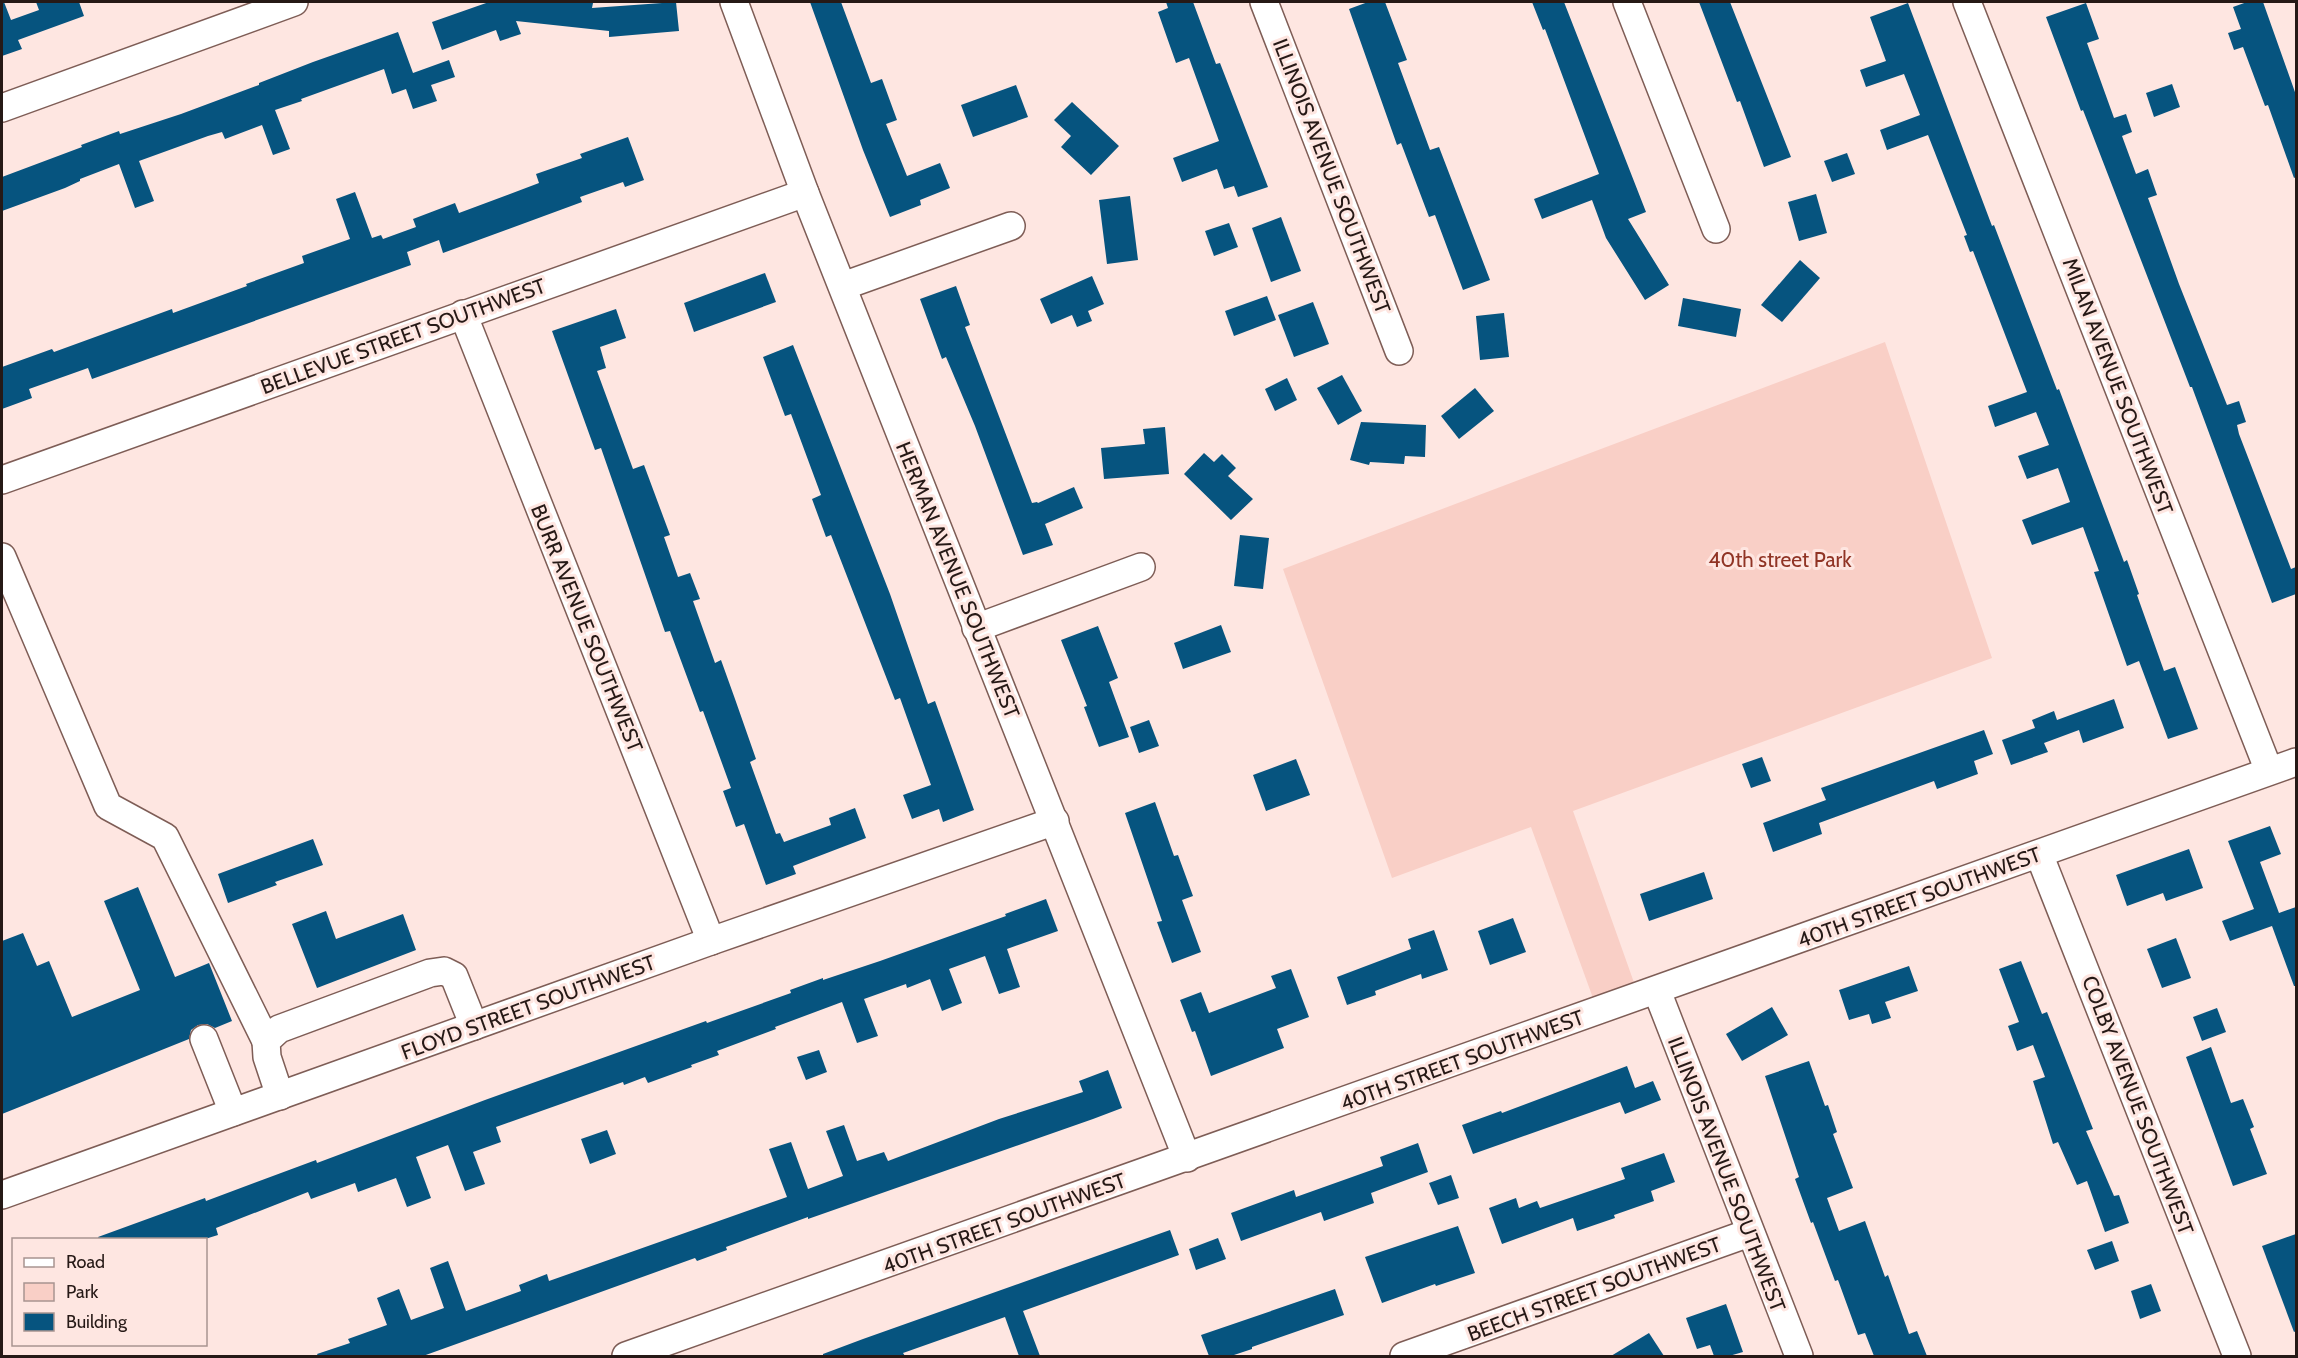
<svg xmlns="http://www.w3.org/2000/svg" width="2298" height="1358" viewBox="0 0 2298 1358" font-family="Cabin,sans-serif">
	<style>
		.green { fill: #f9cfc6 }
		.building { fill: #06547f }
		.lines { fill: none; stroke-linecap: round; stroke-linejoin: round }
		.minor-casing { stroke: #7e5d56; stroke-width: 30 }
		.minor { stroke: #fff; stroke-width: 27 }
		.labels { text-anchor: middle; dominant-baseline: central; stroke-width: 6; stroke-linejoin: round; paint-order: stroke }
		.street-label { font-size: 21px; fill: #261916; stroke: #fee6e1 }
		.park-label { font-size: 21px; fill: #903425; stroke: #fee6e1 }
	</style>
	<rect width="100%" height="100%" fill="#fee6e1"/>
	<path class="green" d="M1885,342L1992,658L1573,811L1637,991L1598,1012L1531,827L1392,878L1283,569Z"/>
	<g class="building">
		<path d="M2,2H4L11,20L39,10L36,2H79L84,16L18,40L22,49L2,56Z"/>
		<path d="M489,2H584L593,3L592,8L676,2L679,31L609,37V31L516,21L521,34L500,41L496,30L442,50L432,22Z"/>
		<path d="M810,2H841L871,83L882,79L897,120L886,124L907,176L940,163L950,188L920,200L921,205L890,217L863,150Z"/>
		<path d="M1166,2H1193L1216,64L1220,63L1268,187L1238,197L1234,186L1224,189L1217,169L1182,182L1173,158L1219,141L1189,58L1176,63L1158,12L1168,8Z"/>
		<path d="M1368,2H1385L1407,60L1398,63L1430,150L1439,147L1490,280L1463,290L1435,215L1429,217L1401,143L1397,145L1349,9Z"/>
		<path d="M1532,2H1564L1646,212L1628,219L1669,285L1645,300L1606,238L1592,200L1542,219L1534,199L1599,174L1545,29L1543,30Z"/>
		<path d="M1699,2H1730L1791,157L1764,167L1740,101L1737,102Z"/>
		<path d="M2247,2H2263L2296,95V177L2294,178L2268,105L2265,106L2243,47L2234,50L2228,33L2241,29L2233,7Z"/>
		<path d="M1908,3L1992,226L1994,225L2057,390L2059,389L2124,562L2127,560L2139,594L2137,595L2164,671L2175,667L2198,729L2168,739L2139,661L2127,666L2094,572L2099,571L2083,527L2032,545L2022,520L2070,502L2058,468L2027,479L2018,456L2049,445L2036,412L1995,427L1988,406L2027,392L1973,251L1970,252L1964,236L1967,235L1928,135L1887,150L1880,130L1920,115L1904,74L1866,87L1860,70L1886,61L1870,17Z"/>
		<path d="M2086,3L2099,39L2087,43L2114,118L2126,114L2132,132L2122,136L2136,174L2148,169L2157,195L2148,198L2179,284L2227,405L2239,401L2246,422L2237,425L2239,434L2291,569L2296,567V594L2272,603L2192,387H2190L2083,110L2081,111L2046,17Z"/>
		<path d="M398,32L413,73L449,60L455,77L431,85L437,101L413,109L406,89L392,94L384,69L301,99L302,101L275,110L290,149L273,155L262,125L225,139L222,132L208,136L139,161L154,201L135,208L119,164L80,179V181L65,188L2,211V177L82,147L81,145L119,131L120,134L181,114L259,85V83L313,62Z"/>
		<path d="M2172,84L2180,107L2154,117L2146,93Z"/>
		<path d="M1016,85L1028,117L973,137L961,105Z"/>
		<path d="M1072,102L1119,146L1091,175L1061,147L1071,136L1054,120Z"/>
		<path d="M628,137L644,180L625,187L623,182L580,197L582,202L443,253L439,240L407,252L411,265L92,379L88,368L29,389L32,398L2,409V367L52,349L54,352L172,309L173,313L247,286L246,284L304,263L302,256L350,239L336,199L355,192L372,238L381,235L383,239L416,227L413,219L455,203L459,213L539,183L536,174L582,158L580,154Z"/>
		<path d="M1847,153L1855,174L1832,182L1824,161Z"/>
		<path d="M1816,194L1827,233L1799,241L1788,202Z"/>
		<path d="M1130,196L1138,260L1107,264L1099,200Z"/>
		<path d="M1281,217L1301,271L1271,282L1252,228Z"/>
		<path d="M1229,223L1238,247L1214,256L1205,231Z"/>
		<path d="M1800,260L1820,278L1782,322L1761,305Z"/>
		<path d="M765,273L776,302L694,332L684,303Z"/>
		<path d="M1092,276L1104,304L1088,311L1092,321L1077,327L1072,315L1051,324L1040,299Z"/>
		<path d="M956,286L970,325L965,327L1032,503L1037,502L1038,503L1074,487L1083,508L1045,524L1053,545L1023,555L975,426L946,357L942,359L920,299Z"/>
		<path d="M1267,296L1276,320L1234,336L1225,311Z"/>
		<path d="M1683,298L1741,309L1736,337L1678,326Z"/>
		<path d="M1313,302L1329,344L1294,357L1278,315Z"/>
		<path d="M616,309L626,338L600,347L606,368L597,371L633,469L644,465L670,535L664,537L678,577L690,573L700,599L693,601L715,663L721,660L735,699L756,759L750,762L776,834L780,833L784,842L831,825L829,818L855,808L866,838L793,866L796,874L766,885L744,824L736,827L723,791L731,788L703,711L700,712L670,631L665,632L601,448L595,450L552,331Z"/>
		<path d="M1504,313L1509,357L1480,360L1476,316Z"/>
		<path d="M793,345L890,594L928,704L935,701L974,810L943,822L939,809L912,819L903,795L931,785L900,698L895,700L831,535L826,537L812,499L821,495L791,414L785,416L763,357Z"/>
		<path d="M1342,375L1362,411L1338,425L1317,388Z"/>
		<path d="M1287,378L1297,400L1275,411L1265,389Z"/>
		<path d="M1475,388L1494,411L1459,439L1441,416Z"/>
		<path d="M1361,422L1426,425L1425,457L1405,456L1404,464L1370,462L1369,465L1350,460Z"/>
		<path d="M1165,427L1169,474L1104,479L1101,448L1145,444L1143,429Z"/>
		<path d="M1204,453L1214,462L1222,454L1236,468L1228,476L1253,499L1231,520L1184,474Z"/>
		<path d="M1240,535L1269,538L1263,589L1234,586Z"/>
		<path d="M1221,625L1231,652L1183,669L1174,643Z"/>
		<path d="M1098,626L1118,678L1109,682L1129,737L1099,747L1084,707L1087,706L1061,640Z"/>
		<path d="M2114,699L2124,728L2083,743L2079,730L2044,743L2048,752L2011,765L2002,740L2035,728L2032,720L2054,711L2057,720Z"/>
		<path d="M1149,720L1159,746L1139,753L1130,727Z"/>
		<path d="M1984,730L1993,754L1974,761L1978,774L1937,789L1934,781L1819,823L1822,834L1773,852L1763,823L1826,800L1821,788Z"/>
		<path d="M1762,757L1771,781L1751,788L1742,764Z"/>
		<path d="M1296,759L1310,795L1266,811L1253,775Z"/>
		<path d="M1155,802L1174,856L1178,855L1193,896L1182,900L1201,952L1172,963L1157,922L1162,921L1125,813Z"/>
		<path d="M2270,826L2281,854L2260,862L2279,913L2296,907V986H2294L2272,926L2230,941L2222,921L2254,909L2228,841Z"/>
		<path d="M313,839L323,865L275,882L277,885L228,903L218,874Z"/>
		<path d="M2189,849L2203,888L2166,901L2163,893L2127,906L2116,875Z"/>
		<path d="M1704,872L1713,899L1649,921L1640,894Z"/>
		<path d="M138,887L175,977L209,963L232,1021L215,1028L207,1024L198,1025L191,1030L189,1039L2,1114V941L23,933L37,966L49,961L72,1017L140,990L104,901Z"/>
		<path d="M1046,899L1058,931L1007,949L1020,987L999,994L985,956L949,969L962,1003L942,1011L930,979L907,988L906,984L864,999L878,1036L857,1043L842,1002L775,1027L776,1029L717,1051L719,1055L691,1065L692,1067L648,1083L645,1077L624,1085L623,1082L496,1127L501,1142L473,1152L485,1184L465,1191L448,1145L416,1157L431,1198L407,1207L396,1178L358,1192L355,1183L311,1199L308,1192L216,1228L218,1235L205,1239H99L98,1237L205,1198L206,1201L316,1160L317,1163L485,1100L706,1021L707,1023L791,993L790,990L823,978V980L880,961L1006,916L1005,914Z"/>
		<path d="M326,911L336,939L403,914L416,950L317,988L292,924Z"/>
		<path d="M1513,918L1526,952L1490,965L1478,931Z"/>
		<path d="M1434,930L1448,970L1422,979L1421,974L1375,991L1376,995L1347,1005L1337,977L1411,949L1408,939Z"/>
		<path d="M2176,938L2191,978L2162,988L2147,949Z"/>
		<path d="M2021,961L2042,1014L2047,1012L2093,1129L2086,1131L2114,1196L2119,1195L2129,1223L2105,1232L2087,1181L2077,1185L2058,1142L2053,1144L2033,1081L2045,1077L2033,1045L2017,1051L2008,1026L2019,1022L1999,969Z"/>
		<path d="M1909,966L1918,991L1885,1002L1891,1018L1872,1024L1869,1014L1849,1020L1839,990Z"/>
		<path d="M1291,969L1309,1017L1277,1029L1284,1048L1211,1076L1195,1031L1192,1032L1180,1000L1201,992L1209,1013L1276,988L1271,976Z"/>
		<path d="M1772,1007L1788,1035L1742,1061L1726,1034Z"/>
		<path d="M2217,1008L2226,1032L2202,1041L2193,1017Z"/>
		<path d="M2211,1047L2231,1103L2243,1099L2254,1127L2250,1129L2267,1174L2233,1186L2186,1057Z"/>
		<path d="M819,1050L827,1072L806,1080L797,1057Z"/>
		<path d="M1809,1061L1825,1106L1828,1105L1837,1132L1833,1134L1853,1188L1827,1198L1839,1231L1865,1221L1885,1277L1888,1275L1909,1334L1917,1331L1927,1356H1874L1865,1333L1858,1335L1838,1280L1835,1281L1813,1222L1811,1223L1795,1179L1799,1177L1765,1076Z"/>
		<path d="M1627,1066L1635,1088L1653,1081L1661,1100L1625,1114L1620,1102L1473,1154L1462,1125L1501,1111L1502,1113Z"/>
		<path d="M1108,1070L1122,1108L1093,1119L808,1219V1217L726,1247L727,1250L697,1261L695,1258L423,1356H318L317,1354L350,1343L348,1339L387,1325L377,1298L399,1289L411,1320L444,1308L430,1268L448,1261L466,1311L521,1291L519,1285L547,1274L549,1281L787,1197L769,1149L791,1142L808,1189L843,1176L826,1131L844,1125L857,1161L884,1152L888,1161L999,1119L1083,1092L1079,1081Z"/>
		<path d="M607,1130L616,1154L590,1164L581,1139Z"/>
		<path d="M1418,1143L1428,1172L1371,1193L1374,1203L1324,1221L1321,1212L1241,1241L1231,1213L1294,1190L1296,1197L1383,1166L1380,1157Z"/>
		<path d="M1664,1153L1675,1182L1651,1191L1654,1201L1614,1215L1615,1218L1577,1231L1573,1218L1502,1244L1489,1208L1516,1198L1519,1208L1537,1201L1540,1208L1625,1179L1621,1168Z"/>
		<path d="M1451,1175L1459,1198L1438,1205L1429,1183Z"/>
		<path d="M1458,1226L1475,1273L1436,1286L1435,1284L1382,1303L1365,1257Z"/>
		<path d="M1170,1230L1179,1255L1023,1311L1040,1356H1019L1005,1317L903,1353L905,1356H823V1354L863,1339Z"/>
		<path d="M2296,1234V1331L2294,1332L2262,1246Z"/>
		<path d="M1218,1238L1226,1259L1196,1270L1189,1249Z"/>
		<path d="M2112,1241L2119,1261L2095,1270L2087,1250Z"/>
		<path d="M2151,1284L2161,1311L2140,1319L2131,1291Z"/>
		<path d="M1335,1289L1344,1315L1252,1347V1349L1231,1356H1209L1201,1335Z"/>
		<path d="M1726,1304L1743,1352L1729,1356H1714L1710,1345L1697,1349L1686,1318Z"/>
		<path d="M1649,1333L1664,1356H1611Z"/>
	</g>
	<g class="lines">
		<g class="minor-casing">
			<g id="minor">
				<path d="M734,2L805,193L1187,1158"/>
				<path d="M1264,2L1399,351"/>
				<path d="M1627,2L1716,229"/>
				<path d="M1967,2L2269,771"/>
				<path d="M2,108L294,2"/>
				<path d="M843,286L1011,226"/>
				<path d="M463,314L711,941"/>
				<path d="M2,480L805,193"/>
				<path d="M2,557L108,806L165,837L266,1041"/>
				<path d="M976,628L1141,567"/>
				<path d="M2039,854L2237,1356"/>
				<path d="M1657,991L1799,1356"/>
				<path d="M204,1039L233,1112"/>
				<path d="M280,1096L267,1057L266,1041L279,1029L430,973L444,971L454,976L474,1026"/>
				<path d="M2,1195L711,941L1055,821"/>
				<path d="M626,1356L2296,762"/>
				<path d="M1404,1356L1749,1233"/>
			</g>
		</g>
		<use href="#minor" class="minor"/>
	</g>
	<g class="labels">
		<g class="street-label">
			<text transform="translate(1332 176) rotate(69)">ILLINOIS AVENUE SOUTHWEST</text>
			<text transform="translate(403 336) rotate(-20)">BELLEVUE STREET SOUTHWEST</text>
			<text transform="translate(2118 386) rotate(69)">MILAN AVENUE SOUTHWEST</text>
			<text transform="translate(958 580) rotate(68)">HERMAN AVENUE SOUTHWEST</text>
			<text transform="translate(587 628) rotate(68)">BURR AVENUE SOUTHWEST</text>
			<text transform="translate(1919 897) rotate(-20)">40TH STREET SOUTHWEST</text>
			<text transform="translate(528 1007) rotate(-20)">FLOYD STREET SOUTHWEST</text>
			<text transform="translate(1462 1060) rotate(-20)">40TH STREET SOUTHWEST</text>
			<text transform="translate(2138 1105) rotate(69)">COLBY AVENUE SOUTHWEST</text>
			<text transform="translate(1727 1174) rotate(69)">ILLINOIS AVENUE SOUTHWEST</text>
			<text transform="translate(1004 1223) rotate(-20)">40TH STREET SOUTHWEST</text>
			<text transform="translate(1594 1289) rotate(-20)">BEECH STREET SOUTHWEST</text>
		</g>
		<g class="park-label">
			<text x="1780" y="559">40th street Park</text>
		</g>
	</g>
	<rect width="2298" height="1358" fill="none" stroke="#261916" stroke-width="6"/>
	<rect x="12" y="1238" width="195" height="108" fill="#fee6e1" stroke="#a89490" stroke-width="1.5"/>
	<rect x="24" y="1258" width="30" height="9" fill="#ffffff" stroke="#a89490" stroke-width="1.5"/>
	<text x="66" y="1268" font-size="18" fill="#261916">Road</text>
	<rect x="24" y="1283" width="30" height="18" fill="#f9cfc6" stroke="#a89490" stroke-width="1.5"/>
	<text x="66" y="1298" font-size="18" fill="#261916">Park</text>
	<rect x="24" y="1313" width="30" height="18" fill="#06547f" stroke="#a89490" stroke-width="1.5"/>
	<text x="66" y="1328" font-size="18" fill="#261916">Building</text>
</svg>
